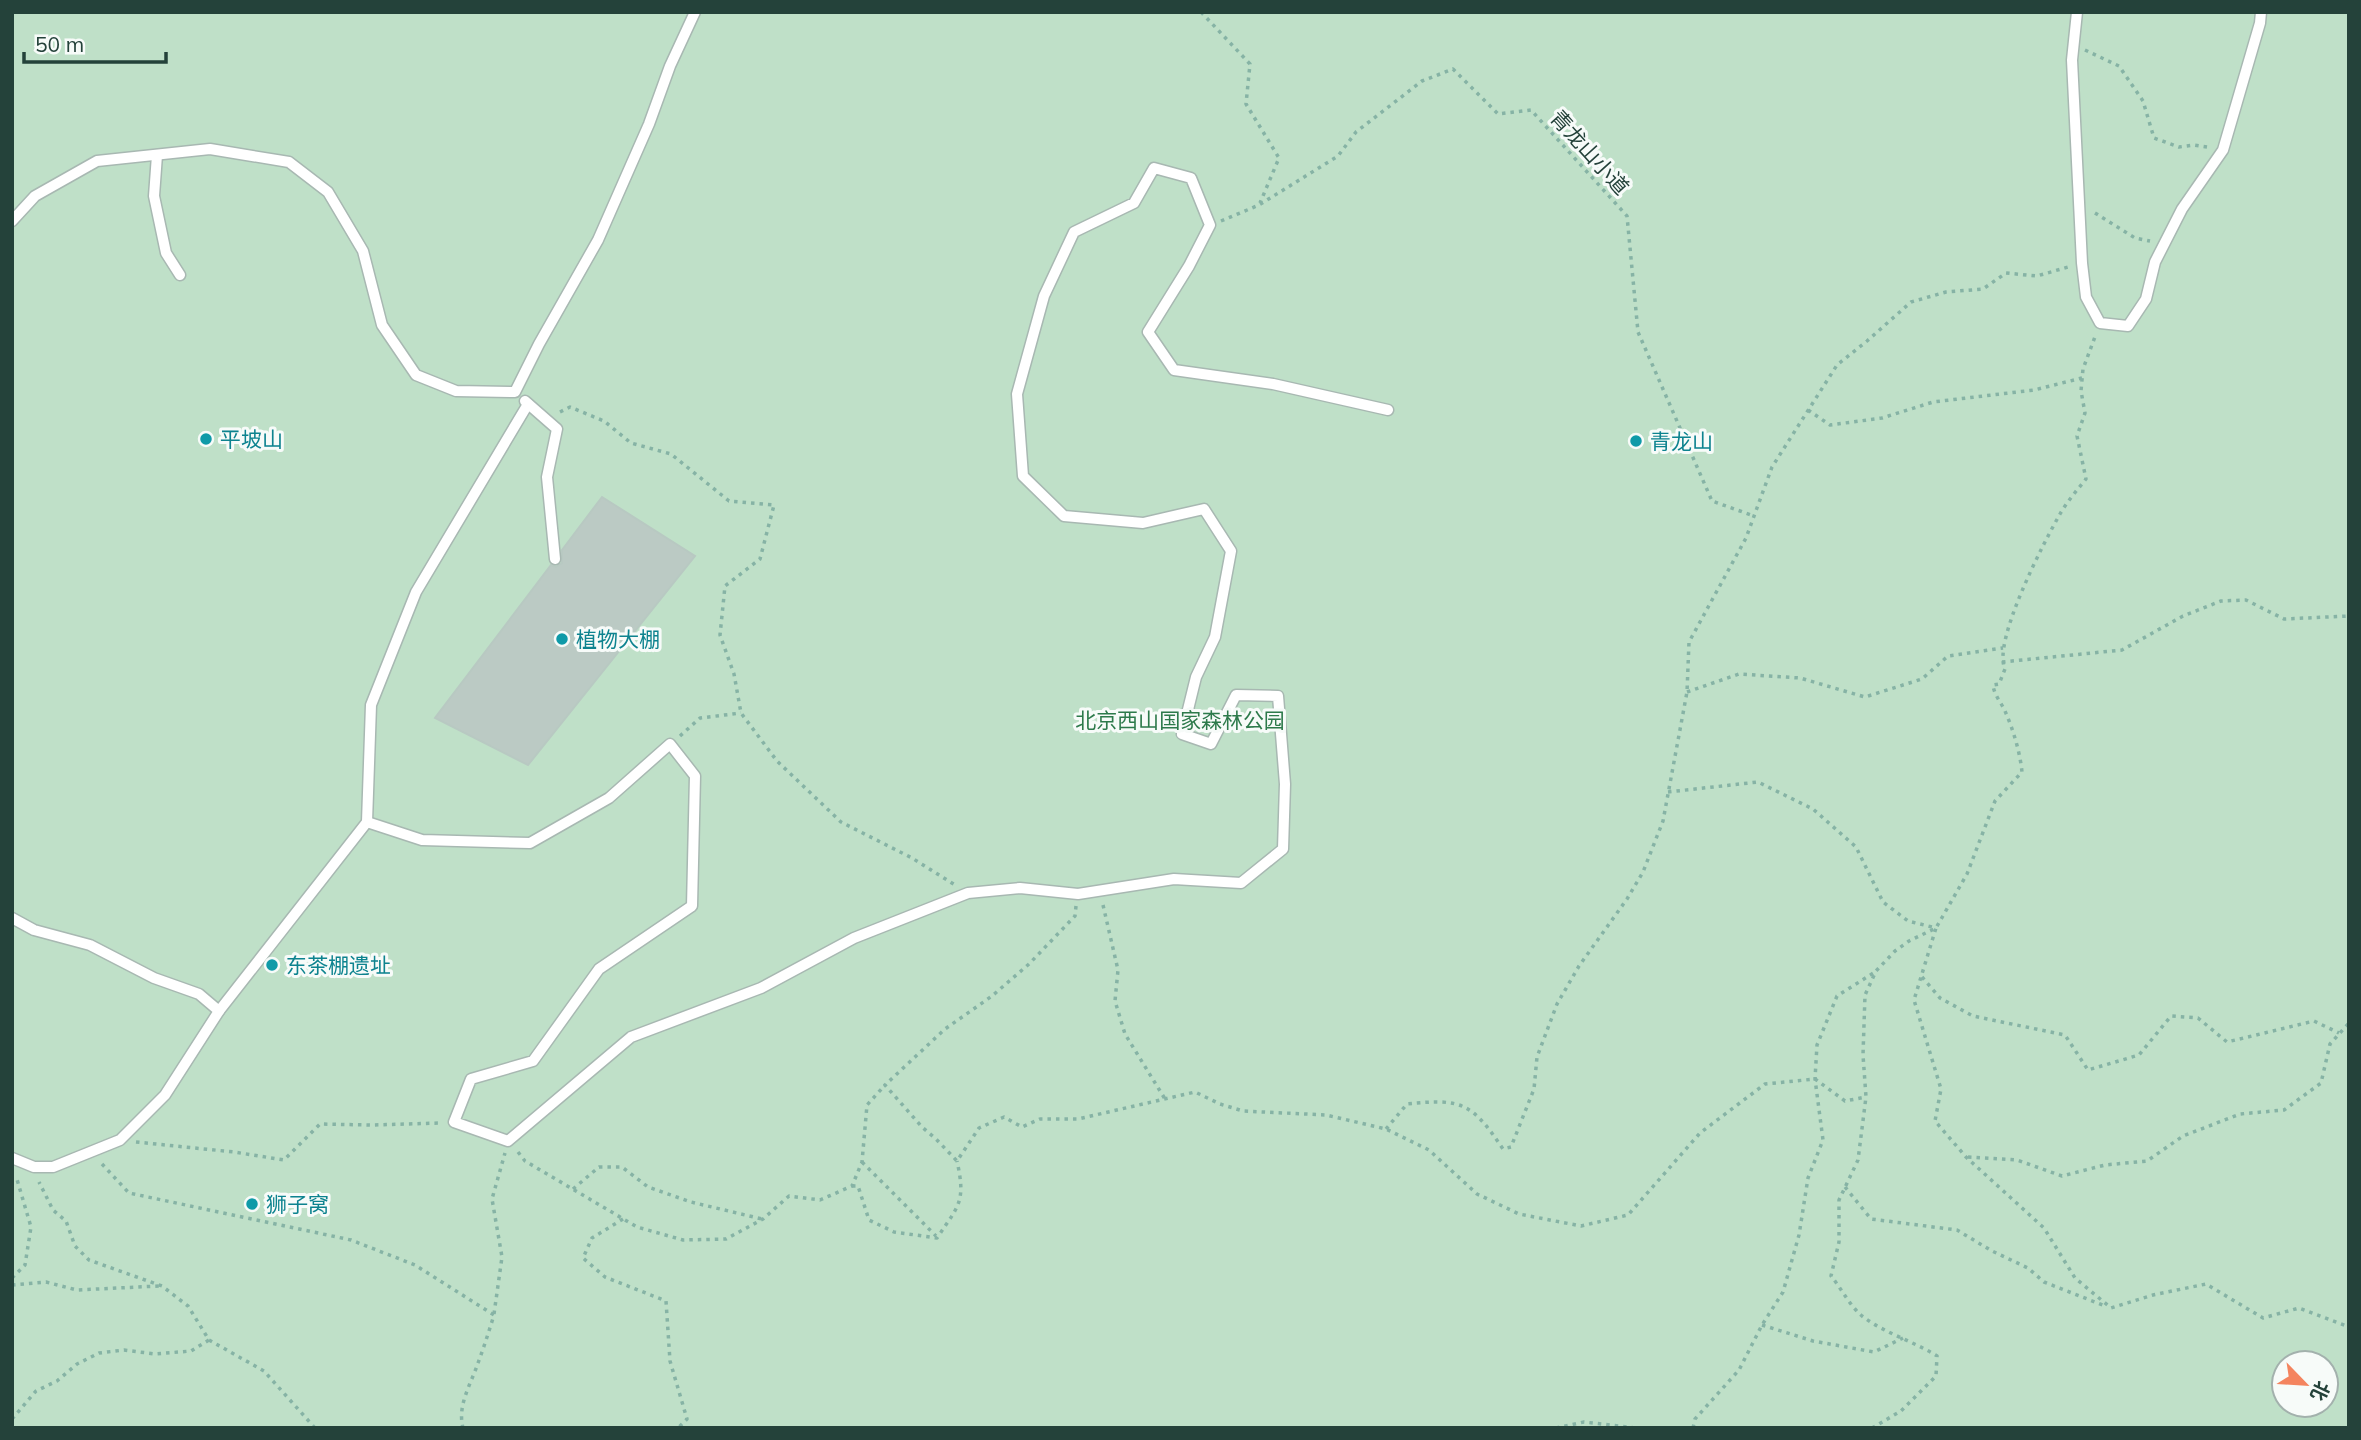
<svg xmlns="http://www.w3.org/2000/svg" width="2361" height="1440" viewBox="0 0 2361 1440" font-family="Mulish,'Noto Sans SC',sans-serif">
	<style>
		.green { fill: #bfe0c8; fill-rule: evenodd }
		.building { fill: #bbcac4; stroke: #b8c9c2; stroke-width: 2 }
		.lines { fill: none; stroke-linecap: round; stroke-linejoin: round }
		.service-casing { stroke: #a8b8b2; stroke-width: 13 }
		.path { stroke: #86b3a5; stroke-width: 3.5; stroke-dasharray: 3.5 5; stroke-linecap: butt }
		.service { stroke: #fff; stroke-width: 10 }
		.culture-dot { fill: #0f9aa8; stroke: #f7fbf9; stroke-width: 2.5 }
		.labels { text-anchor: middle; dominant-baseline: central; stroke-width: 6; stroke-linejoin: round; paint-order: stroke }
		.street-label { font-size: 21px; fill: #24423a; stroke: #f7fbf9 }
		.culture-label { font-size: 21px; fill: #0d838f; stroke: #f7fbf9; text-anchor: start }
		.park-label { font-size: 21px; fill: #2d7a4b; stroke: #f7fbf9 }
	</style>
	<rect width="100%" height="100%" fill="#e6efeb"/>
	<path class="green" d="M12,12H2349V1428H12ZM2284,1363H2326V1405H2284Z"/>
	<path class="building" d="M602,497L695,556L528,765L435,718L551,565L556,567L562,563V550Z"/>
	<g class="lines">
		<g class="service-casing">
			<g id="service">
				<path d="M2077,12L2072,60L2082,263L2086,297L2100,323L2128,326L2146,299L2155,262L2182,209L2223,150L2260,23L2261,12"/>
				<path d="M157,155L154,196L166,253L180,275"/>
				<path d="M12,221L35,196L97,161L210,149L289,162L328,192L363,251L382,325L416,375L456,391L515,392L539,344L598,240L649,124L670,66L695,12"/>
				<path d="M525,401L557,429L547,477L555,559"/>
				<path d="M367,822L422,840L530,843L609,798L670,744L695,776L692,906L599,969L533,1061L471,1079L454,1122L508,1141L631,1037L761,988L854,938L968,893L1020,888L1078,894L1174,879L1241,883L1283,849L1285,784L1278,696L1236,695L1211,744L1182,734L1196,677L1215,637L1231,551L1204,509L1143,523L1064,516L1023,476L1017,394L1044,296L1074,232L1134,203L1154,168L1191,178L1210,225L1189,266L1148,332L1174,370L1273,384L1388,410"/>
				<path d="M12,918L34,930L90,945L154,978L199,994L219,1011L165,1095L120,1140L53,1167H34L12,1158"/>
				<path d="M219,1011L367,822L371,705L416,592L528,404"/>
			</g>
		</g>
		<g class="path">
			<path d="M1201,12L1250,64L1246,104L1279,158L1260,203"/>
			<path d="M2085,50L2119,66L2143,101L2154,138L2179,147L2194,145L2207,147"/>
			<path d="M2095,213L2135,238L2150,241"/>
			<path d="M1221,221L1259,205L1338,156L1356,132L1422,81L1453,69L1498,114L1531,110L1627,216L1638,332L1712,501L1754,516"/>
			<path d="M1808,410L1830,425L1882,418L1933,402L2034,390L2082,378"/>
			<path d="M560,412L570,407L604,421L631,443L671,454L729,501L774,505L760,559L725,586L720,635L734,674L741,713L777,761L841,822L912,858L955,885"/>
			<path d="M2002,662L2122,650L2183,616L2221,601L2246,600L2284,619L2349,616"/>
			<path d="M1687,692L1739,674L1800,678L1865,697L1922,679L1948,656L2003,648"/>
			<path d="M680,736L700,718L741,713"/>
			<path d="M1668,792L1758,782L1813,809L1856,847L1883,902L1908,921L1936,928L1914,1000L1941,1089L1935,1121L1966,1157L2044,1228L2075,1278L2111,1308L2153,1295L2206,1284L2263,1318L2299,1308L2349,1327"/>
			<path d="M1103,905L1118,970L1115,1001L1125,1034L1165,1099"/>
			<path d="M1076,906L1075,916L1029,964L992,996L945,1029L885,1085L922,1127L936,1139L957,1161L979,1128L1004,1117L1022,1127L1040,1119H1078L1195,1092L1220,1104L1243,1111L1326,1115L1386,1129L1429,1150L1477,1194L1519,1214L1581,1226L1628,1215L1700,1133L1765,1084L1815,1079L1845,1101L1866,1097"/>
			<path d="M1922,977L1940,998L1973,1016L2065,1035L2088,1070L2139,1055L2171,1016L2198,1018L2227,1042L2314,1021L2339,1033"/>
			<path d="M1386,1129L1407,1104C1462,1098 1472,1103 1503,1149L1511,1147L1534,1089L1537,1057L1557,1004L1579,966L1627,899L1643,872L1663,821L1687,692L1689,642L1746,538L1772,467L1837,365L1867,341L1911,302L1946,292L1983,289L2006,273L2037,276L2068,267"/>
			<path d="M136,1142L234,1152L284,1160L320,1124L371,1125L441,1123"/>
			<path d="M518,1152L525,1161L637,1227L683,1240L726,1239L763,1219L789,1196L820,1200L852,1186L862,1162L867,1105L885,1085"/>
			<path d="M1968,1157L2017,1160L2062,1176L2105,1165L2147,1161L2183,1136L2240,1114L2284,1110L2321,1083L2330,1044L2349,1023"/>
			<path d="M862,1162L936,1236"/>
			<path d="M102,1164L129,1193L351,1240L415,1265L494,1315C489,1331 484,1347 478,1363C471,1384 457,1405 463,1428"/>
			<path d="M852,1186H858L869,1220L894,1232L937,1238C959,1205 966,1202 957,1161"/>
			<path d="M1845,1187L1871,1219L1957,1230L1992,1251L2028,1268L2044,1282L2105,1306"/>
			<path d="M573,1189L599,1167H622L648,1187L691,1202L762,1219"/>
			<path d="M623,1219L592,1238L583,1258L605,1277L666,1301L670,1361L687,1419L678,1428"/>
			<path d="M12,1278L25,1265L31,1227L16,1176"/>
			<path d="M12,1285L46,1282L77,1290L159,1286"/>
			<path d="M494,1314L502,1257L492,1199L505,1153"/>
			<path d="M1762,1325L1813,1341L1874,1352L1903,1338"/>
			<path d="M209,1340L264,1371L315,1428"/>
			<path d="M12,1419L36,1391L57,1381L77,1364L99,1353L124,1350L155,1354L191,1351L209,1340L188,1306L162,1286L89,1260L75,1246L66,1221L53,1210L39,1182"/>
			<path d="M1556,1428L1584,1422L1636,1428"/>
			<path d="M1693,1428L1695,1419L1739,1370L1762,1325L1783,1292L1799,1235L1808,1178L1823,1140L1815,1079L1817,1045L1837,996L1875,972"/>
			<path d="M1872,1428L1901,1411L1936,1376L1937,1356C1913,1341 1884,1333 1862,1316C1850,1306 1841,1288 1831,1276L1839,1242V1200L1858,1160L1866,1097L1863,1055L1865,995L1876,971L1895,951L1909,941L1936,928L1967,874L1995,801L2022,772C2020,752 2013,729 2005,711C2001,702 1994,695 1993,685L1999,684L2005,669C1992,642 2044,542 2060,514C2067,502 2077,490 2086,479L2077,436L2085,413L2081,391L2083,369L2096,334"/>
		</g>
		<use href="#service" class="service"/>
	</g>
	<g class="culture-dot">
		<circle cx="206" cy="439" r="7"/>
		<circle cx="1636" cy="441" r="7"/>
		<circle cx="562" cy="639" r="7"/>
		<circle cx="272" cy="965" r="7"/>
		<circle cx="252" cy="1204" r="7"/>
	</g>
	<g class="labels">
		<g class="street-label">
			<text transform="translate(1590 152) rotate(48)">青龙山小道</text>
		</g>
		<g class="culture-label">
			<text x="220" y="439">平坡山</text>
			<text x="1650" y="441">青龙山</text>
			<text x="576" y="639">植物大棚</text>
			<text x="286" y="965">东茶棚遗址</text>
			<text x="266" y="1204">狮子窝</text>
		</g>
		<g class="park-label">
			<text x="1180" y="720">北京西山国家森林公园</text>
		</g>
	</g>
	<rect width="2361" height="1440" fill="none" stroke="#24423a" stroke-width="28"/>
	<g transform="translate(2305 1384) rotate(115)"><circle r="33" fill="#f7fbf9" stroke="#a3b1ad" stroke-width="2"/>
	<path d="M0-5L12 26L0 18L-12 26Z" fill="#f4845f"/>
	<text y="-10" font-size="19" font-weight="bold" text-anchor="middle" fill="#24423a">北</text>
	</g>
	<path d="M24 52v10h142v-10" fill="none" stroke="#24423a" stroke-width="3.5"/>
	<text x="35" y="52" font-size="21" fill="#24423a" stroke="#f7fbf9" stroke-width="5" paint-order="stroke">50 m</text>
</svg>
